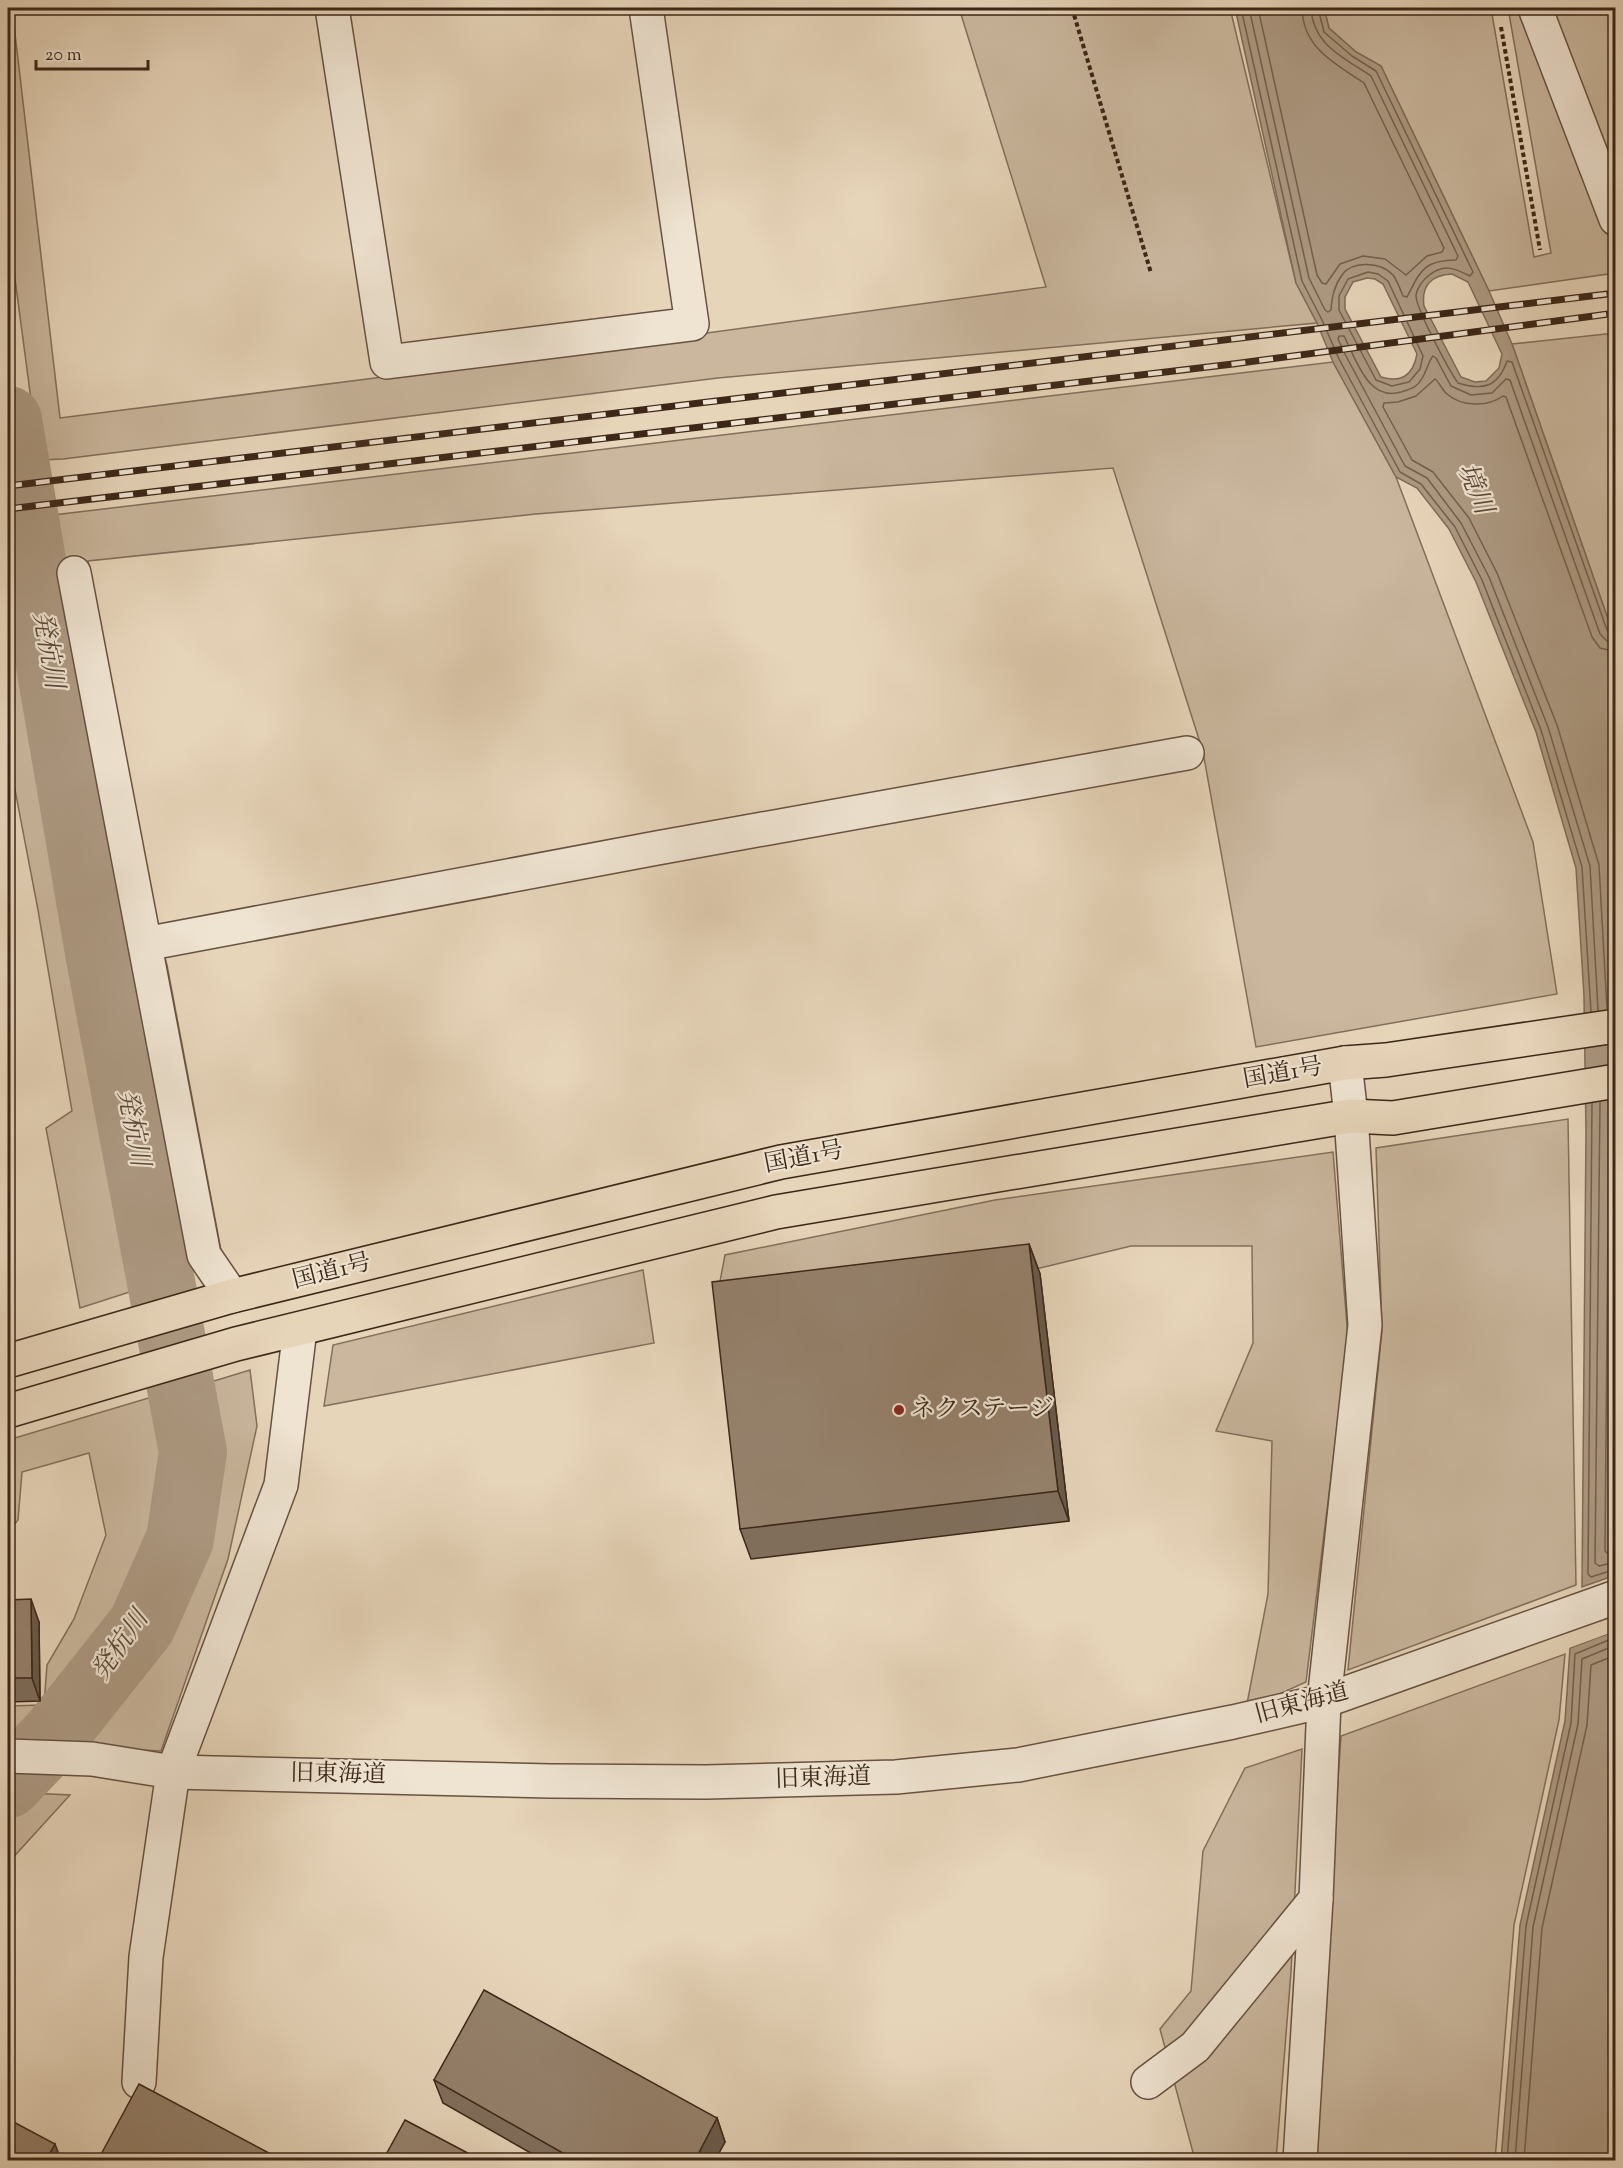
<svg xmlns="http://www.w3.org/2000/svg" width="1623" height="2168" viewBox="0 0 1623 2168" font-family="'Sorts Mill Goudy','Noto Serif JP',serif">
	<style>
		.green { fill: #cab79e; stroke: #836f5b; stroke-width: 1.5 }
		.water { fill: #ad9a83; stroke: #806c58; stroke-width: 1.5; fill-rule: evenodd }
		.pier { fill: #e7d5ba }
		.lines { fill: none; stroke-linecap: round; stroke-linejoin: round }
		.shore { stroke: #74604e; stroke-width: 1.5 }
		.river { stroke: #ad9a83; stroke-width: 68 }
		.minor-casing { stroke: #675240; stroke-width: 36 }
		.highway-casing { stroke: #3c2718; stroke-width: 36 }
		.path { stroke: #3c2718; stroke-width: 4; stroke-dasharray: 4.5 3; stroke-linecap: butt }
		.minor { stroke: #efe4d2; stroke-width: 33 }
		.highway { stroke: #e7d5ba; stroke-width: 33 }
		.rail-casing { stroke: #3c2718; stroke-width: 7 }
		.rail { stroke: #efe4d2; stroke-width: 4.5; stroke-dasharray: 14; stroke-linecap: butt }
		.wall { fill: #806f5d; stroke: #3c2718; stroke-width: 1.5 }
		.shaded-wall { fill: #685a4c; stroke: #3c2718; stroke-width: 1.5 }
		.building { fill: #95816c; stroke: #3c2718; stroke-width: 1.5 }
		.poi-dot { fill: #8f2418; stroke: #efe4d2; stroke-width: 2 }
		.labels { text-anchor: middle; dominant-baseline: central; stroke-width: 4.5; stroke-linejoin: round; paint-order: stroke }
		.street-label { font-size: 24px; fill: #3c2718; stroke: #efe4d2 }
		.poi-label { font-size: 24px; fill: #3c2718; stroke: #efe4d2; text-anchor: start }
		.water-label { font-size: 26px; font-style: italic; fill: #5e4a38; stroke: #efe4d2 }
	</style>
	<rect width="100%" height="100%" fill="#e7d5ba"/>
	<filter id="stains"><feTurbulence type="fractalNoise" baseFrequency=".00333" numOctaves="4"/><feColorMatrix values="0 0 0 0 .2 0 0 0 0 .09 0 0 0 0 .02 0 0 0 .5 -.17"/></filter>
	<radialGradient id="worn" r=".72"><stop offset=".6" stop-color="#630" stop-opacity="0"/><stop offset="1" stop-color="#630" stop-opacity=".3"/></radialGradient>
	<g class="green">
		<path d="M8,8H12L60,418L383,377L1046,287L959,8H1230L1296,283L1317,323L718,378L63,459L39,460L8,226Z"/>
		<path d="M1324,8H1491L1534,257L1551,253L1508,8H1527L1615,249V273L1489,291L1381,66L1356,52L1329,28Z"/>
		<path d="M1549,8H1615V187Z"/>
		<path d="M1615,333V639L1512,344Z"/>
		<path d="M1333,362L1396,477L1533,842L1557,994L1256,1047L1203,752L1113,468L536,514L88,561L156,927L167,965L224,1266L177,1273L52,565L45,516Z"/>
		<path d="M8,563L142,1288L80,1308L46,1128L72,1111L38,910L8,753Z"/>
		<path d="M1568,1119L1576,1585L1348,1670L1382,1330L1376,1148Z"/>
		<path d="M1333,1152L1348,1338L1306,1682L1246,1709L1268,1594L1272,1441L1216,1431L1253,1343L1252,1246H1131L1036,1269L716,1302L725,1255L995,1200Z"/>
		<path d="M643,1270L654,1343L324,1406L333,1345Z"/>
		<path d="M250,1370L257,1426L228,1559L161,1751L73,1747L161,1627L196,1540L209,1454L204,1384Z"/>
		<path d="M172,1391L177,1444L170,1533L129,1617L54,1712L26,1742L8,1741V1706L44,1705L47,1665L74,1619L106,1535L89,1453L22,1472L18,1520L8,1532V1440Z"/>
		<path d="M1565,1654L1559,1720L1514,1925L1495,2160H1312L1341,1736Z"/>
		<path d="M1302,1749L1291,1972L1276,2160H1195L1160,2029L1191,1991L1203,1851L1245,1768Z"/>
		<path d="M28,1793L70,1795L8,1863V1816Z"/>
	</g>
	<g class="water">
		<path d="M1235,8H1324L1329,28L1356,52L1381,66L1489,291L1512,344L1615,639L1616,1575L1582,1587L1586,1132L1584,996L1576,868L1536,732L1476,582L1449,529L1417,488L1396,477L1333,362L1317,323L1296,283ZM1452,274L1468,282L1502,354L1499,368L1486,381L1475,382L1461,377L1424,306C1421,285 1432,275 1452,274ZM1367,278L1375,279L1383,284L1417,354C1413,376 1401,383 1381,377L1345,309V297L1353,282Z"/>
		<path d="M1615,1631V2160H1501L1520,1925L1565,1721L1570,1648Z"/>
	</g>
	<path class="pier" d="M1616,1628L1615,1631L1566,1649L1568,1645Z"/>
	<g class="lines">
		<g class="shore">
			<path d="M1241,8L1302,281L1322,320L1339,359L1400,472L1421,484L1455,527L1482,580L1541,730L1582,867L1591,1012"/>
			<path d="M1249,8L1309,278L1325,310L1328,312L1331,310C1332,297 1334,286 1342,275C1352,260 1381,262 1393,275C1397,280 1400,289 1403,296L1407,297C1420,272 1423,260 1456,260L1458,256L1371,76C1343,57 1313,45 1311,8"/>
			<path d="M1258,8L1317,275L1322,283L1326,284L1340,264L1363,256L1385,259L1406,275L1427,256L1442,252L1444,248L1364,83C1334,63 1303,48 1302,8"/>
			<path d="M1318,8L1324,32L1352,56L1376,71L1473,272L1470,276C1454,268 1444,263 1428,276C1423,280 1417,288 1416,295C1415,307 1450,372 1458,383C1483,391 1498,387 1507,361L1512,362L1607,630L1610,634L1616,635"/>
			<path d="M1368,272L1378,274L1388,281L1423,356L1420,369L1409,382L1392,386L1376,380L1339,310V296L1348,279Z"/>
			<path d="M1607,1009L1599,865L1557,725L1497,573L1469,518L1433,472L1412,460L1383,407L1384,403L1398,402L1416,396L1435,379C1440,383 1442,390 1447,394C1462,407 1488,407 1503,396L1506,397L1592,637L1600,648L1616,652"/>
			<path d="M1598,1010L1590,866L1548,727L1489,577L1461,523L1427,478L1405,466L1346,356L1338,339L1339,336H1344C1356,359 1368,402 1401,392C1407,390 1413,389 1418,384C1427,374 1427,363 1433,356L1436,358L1451,386L1471,395L1492,393L1506,379L1510,380L1600,634L1607,641L1616,643"/>
			<path d="M1609,1100L1605,1551L1607,1553H1616"/>
			<path d="M1600,1102L1595,1563L1599,1566L1616,1562"/>
			<path d="M1592,1103L1588,1574L1591,1577L1616,1569"/>
			<path d="M1507,2160L1526,1926L1571,1723L1575,1654L1616,1637"/>
			<path d="M1515,2160L1533,1927L1578,1724L1582,1659L1616,1645"/>
			<path d="M1524,2160L1542,1928L1587,1725L1591,1665L1616,1655"/>
		</g>
		<path class="river" d="M8,420L100,958L193,1452L180,1539L142,1625L54,1736L8,1784"/>
		<g class="minor-casing">
			<g id="minor">
				<path d="M332,8L387,362L692,324L646,8"/>
				<path d="M1535,8L1616,219"/>
				<path d="M74,573L204,1255L232,1296"/>
				<path d="M145,944L657,848L1187,753"/>
				<path d="M8,1756L92,1759L173,1772L550,1781L706,1782L896,1777L1018,1765L1233,1722L1324,1701L1616,1597"/>
				<path d="M139,2082L146,1957L173,1772L281,1485L300,1329"/>
				<path d="M1148,2082L1195,2047L1316,1899"/>
				<path d="M1300,2160L1316,1899L1324,1701L1365,1325L1351,1116L1345,1063"/>
			</g>
		</g>
		<g class="highway-casing">
			<g id="highway">
				<path d="M8,1361L232,1296L781,1162L1345,1063L1386,1060L1616,1026"/>
				<path d="M8,1411L236,1344L776,1212L1351,1116L1393,1118L1616,1081"/>
			</g>
		</g>
		<g class="path">
			<path d="M1072,8L1151,273"/>
			<path d="M1501,27L1540,250"/>
		</g>
		<use href="#minor" class="minor"/>
		<use href="#highway" class="highway"/>
		<g class="rail-casing">
			<g id="rail">
				<path d="M8,486L1616,293"/>
				<path d="M8,509L1233,364L1616,313"/>
			</g>
		</g>
		<use href="#rail" class="rail"/>
	</g>
	<g class="wall">
		<path d="M1029,1244L1040,1274L1069,1521L751,1559L740,1529Z"/>
		<path d="M8,1600L39,1622L40,1701L8,1702Z"/>
		<path d="M434,2080L717,2118L725,2142L715,2160H543L443,2103Z"/>
	</g>
	<g class="shaded-wall">
		<path d="M1029,1244L1040,1274L1069,1521L1058,1491Z"/>
		<path d="M31,1599L39,1622L40,1701L32,1678Z"/>
		<path d="M717,2118L725,2142L715,2160H695Z"/>
		<path d="M55,2144L61,2160H46Z"/>
	</g>
	<g class="building">
		<path d="M1029,1244L1058,1491L740,1529L712,1282Z"/>
		<path d="M31,1599L32,1678H8V1600Z"/>
		<path d="M484,1990L717,2118L695,2160H575L434,2080Z"/>
		<path d="M139,2084L282,2160H98Z"/>
		<path d="M8,2119L55,2144L46,2160H8Z"/>
		<path d="M405,2120L481,2160H383Z"/>
	</g>
	<circle class="poi-dot" cx="899" cy="1410" r="6"/>
	<g class="labels">
		<g class="street-label">
			<text transform="translate(1283 1074) rotate(-10)">国道1号</text>
			<text transform="translate(804 1158) rotate(-11)">国道1号</text>
			<text transform="translate(332 1272) rotate(-14)">国道1号</text>
			<text transform="translate(1302 1704) rotate(-15)">旧東海道</text>
			<text transform="translate(338 1775) rotate(1)">旧東海道</text>
			<text transform="translate(823 1779) rotate(-2)">旧東海道</text>
		</g>
		<g class="poi-label">
			<text x="911" y="1410">ネクステージ</text>
		</g>
		<g class="water-label">
			<text transform="translate(1474 489) rotate(68)">境川</text>
			<text transform="translate(47 650) rotate(80)">発杭川</text>
			<text transform="translate(132 1128) rotate(79)">発杭川</text>
			<text transform="translate(121 1646) rotate(-55)">発杭川</text>
		</g>
	</g>
	<rect width="1623" height="2168" fill="none" stroke="#e7d5ba" stroke-width="30"/>
	<rect x="9" y="9" width="1605" height="2150" fill="none" stroke="#3c2718" stroke-width="3"/>
	<rect x="15" y="15" width="1593" height="2138" fill="none" stroke="#3c2718" stroke-width="1.5"/>
	<path d="M36 60v9h112v-9" fill="none" stroke="#3c2718" stroke-width="3"/>
	<text x="45" y="60" font-size="18" fill="#3c2718" stroke="#efe4d2" stroke-width="4.5" paint-order="stroke">20 m</text>
	<rect width="100%" height="100%" filter="url(#stains)"/>
	<rect width="100%" height="100%" fill="url(#worn)"/>
</svg>
